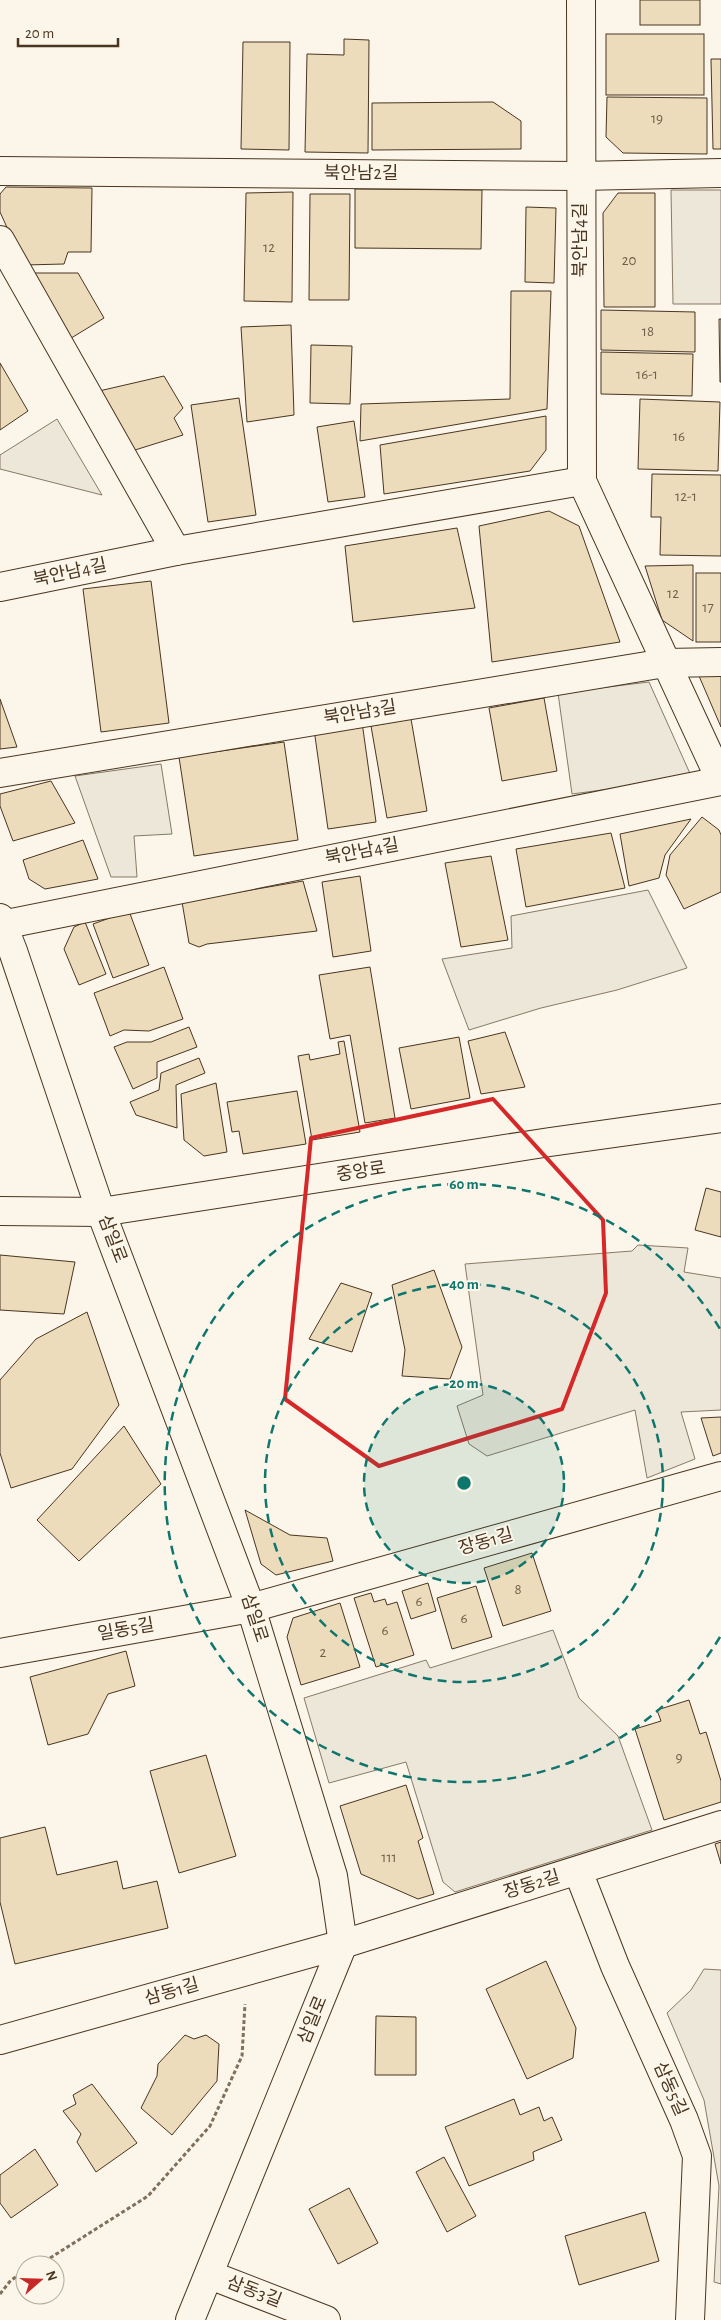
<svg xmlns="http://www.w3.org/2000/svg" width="721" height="2320" viewBox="0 0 721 2320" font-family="'Alegreya Sans','Noto Sans KR',sans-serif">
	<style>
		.parking { fill: #ede7d9; stroke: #887966 }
		.building { fill: #ecdcbc; stroke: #4a3520 }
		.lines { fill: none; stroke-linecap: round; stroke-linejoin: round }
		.minor-casing { stroke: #4a3520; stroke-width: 30 }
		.major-casing { stroke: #4a3520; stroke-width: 30 }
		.path { stroke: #7f6f5c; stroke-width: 3; stroke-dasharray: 4 2.5; stroke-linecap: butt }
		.minor { stroke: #fbf6e9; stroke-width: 28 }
		.major { stroke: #fbf6e9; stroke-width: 28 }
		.marked { fill: none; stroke: #d62828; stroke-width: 4; stroke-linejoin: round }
		.ring { fill: none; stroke: #0f766e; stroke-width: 2.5; stroke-dasharray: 9 6 }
		.labels { text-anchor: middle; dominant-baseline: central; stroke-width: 4; stroke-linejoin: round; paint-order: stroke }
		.number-label { font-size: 15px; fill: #725f47 }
		.street-label { font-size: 18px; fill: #4a3520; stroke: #fbf6e9 }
		.centre { fill: #0f766e; stroke: #fbf6e9; stroke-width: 2.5 }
		.ring-label { font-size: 15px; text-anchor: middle; font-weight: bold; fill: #0f766e; stroke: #fbf6e9; stroke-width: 4; stroke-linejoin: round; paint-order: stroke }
	</style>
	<rect width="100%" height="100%" fill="#fbf6e9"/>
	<g class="parking">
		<path d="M671,190H721V304H673Z"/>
		<path d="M57,419L102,495L0,469V455Z"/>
		<path d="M649,682L692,778L572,794L558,693Z"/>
		<path d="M161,764L172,834L134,836L137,877H111L75,776Z"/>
		<path d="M648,890L687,968L617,990L541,1008L469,1030L442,959L512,948L511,916Z"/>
		<path d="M638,1245L688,1248L684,1272L721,1278V1410L681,1412L695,1459L647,1478L635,1410L487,1456L469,1444L457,1406L483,1395L465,1264L632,1251Z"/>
		<path d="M553,1630L579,1698L618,1736L652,1830L455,1892L443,1882L406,1762L329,1783L304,1698L426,1660L430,1668Z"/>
		<path d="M704,1969L721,1970V2284L714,2282L719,2186L704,2100L667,2013L691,1990Z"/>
	</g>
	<g class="building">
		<rect x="640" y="0" width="60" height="25"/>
		<rect x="606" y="34" width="98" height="61"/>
		<path d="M344,39L369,40L368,153L305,152L307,54L344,55Z"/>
		<path d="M243,42H290L289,150L241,149Z"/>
		<path d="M711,59H721V149H713Z"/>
		<path d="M607,97L707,98V154L623,153L606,137Z"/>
		<path d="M493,102L521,121V149L372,150V103Z"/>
		<path d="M6,187L92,188L91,252H68L64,264L24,265L0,212V194Z"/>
		<path d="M355,189L482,190L481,249L355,248Z"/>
		<path d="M293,192L292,302L244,301L246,193Z"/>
		<path d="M618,193H655V307H604L603,213Z"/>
		<path d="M310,194H350L349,300H309Z"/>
		<path d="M526,207L556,208L554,283L525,282Z"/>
		<path d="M30,273H78L104,318L68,340Z"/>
		<path d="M511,291H551L547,409L360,441L361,404L510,399Z"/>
		<path d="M601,310L695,312V352L601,350Z"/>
		<path d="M719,319H721V382H720Z"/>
		<path d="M291,325L294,415L247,422L241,327Z"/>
		<path d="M311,345L352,346L350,404L310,403Z"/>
		<path d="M601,352L693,354L692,396L601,394Z"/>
		<path d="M0,363L28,411L0,430Z"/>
		<path d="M164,376L183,408L174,418L183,435L135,450L99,391Z"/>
		<path d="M239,398L256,515L208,522L191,405Z"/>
		<path d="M640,399L720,402L718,471L638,469Z"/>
		<path d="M546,416V450L530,471L384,494L380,445Z"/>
		<path d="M354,421L365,497L328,502L317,427Z"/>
		<path d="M652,474L721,475V556L660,555L661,517H651Z"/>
		<path d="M549,511L579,526L620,642L492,662L479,526Z"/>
		<path d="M457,528L475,608L353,622L345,546Z"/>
		<path d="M693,565V641L662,620L645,566Z"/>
		<rect x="696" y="573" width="25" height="69"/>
		<path d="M151,581L169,723L101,732L83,589Z"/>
		<path d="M721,667V727L699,676Z"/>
		<path d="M544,698L557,771L502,781L489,708Z"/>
		<path d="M0,699L17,747L0,749Z"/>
		<path d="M411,719L427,811L387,818L371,726Z"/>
		<path d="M362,722L376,822L328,829L314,729Z"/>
		<path d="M284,742L298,840L194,856L179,757Z"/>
		<path d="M51,781L75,823L13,841L0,806V794Z"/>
		<path d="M702,817L719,830L721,835V892L684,909L666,875L670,855Z"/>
		<path d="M691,819L665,855L659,878L629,886L620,834Z"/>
		<path d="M611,833L625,888L526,907L516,849Z"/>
		<path d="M83,840L98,879L45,889L29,879L23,860Z"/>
		<path d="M491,856L508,940L461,947L445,863Z"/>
		<path d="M360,876L371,951L333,957L322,882Z"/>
		<path d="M303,881L317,931L207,944L199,947L189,943L182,902Z"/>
		<path d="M129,911L149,965L113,978L93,924Z"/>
		<path d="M85,922L106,974L79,985L64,949L74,927Z"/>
		<path d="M164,967L183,1019L149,1031L124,1030L110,1036L94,993Z"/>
		<path d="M370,967L395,1118L365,1123L350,1035L330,1039L319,975Z"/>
		<path d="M189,1027L197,1047L157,1062V1078L133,1089L114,1047L127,1042H151Z"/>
		<path d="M505,1032L525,1087L481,1094L468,1041Z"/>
		<path d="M459,1037L470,1098L411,1109L399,1048Z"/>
		<path d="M344,1041L360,1132L312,1140L298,1056L309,1054L310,1060L340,1054L338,1042Z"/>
		<path d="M199,1058L205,1073L176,1085L177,1128L136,1115L130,1102L159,1090L161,1073Z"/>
		<path d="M216,1083L227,1152L204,1156L184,1140L181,1094Z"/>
		<path d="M297,1091L306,1144L243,1154L239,1131L232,1132L227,1102Z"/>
		<path d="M706,1188L721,1192V1237L695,1230Z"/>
		<path d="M0,1255L75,1262L64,1314L0,1310Z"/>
		<path d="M434,1270L462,1347L450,1379L402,1376L405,1350L392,1285Z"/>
		<path d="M341,1283L372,1293L352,1352L309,1339Z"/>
		<path d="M87,1312L119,1405L72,1469L11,1488L0,1453V1380L36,1339Z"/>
		<path d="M721,1417V1453L713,1456L701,1418Z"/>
		<path d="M124,1426L161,1484L79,1561L37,1520Z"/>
		<path d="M245,1510L290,1535L327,1538L333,1561L276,1575L261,1564Z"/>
		<path d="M532,1553L551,1611L503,1626L484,1568Z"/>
		<path d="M428,1583L436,1611L411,1619L402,1591Z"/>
		<path d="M476,1586L492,1637L452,1649L437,1598Z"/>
		<path d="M371,1593L374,1602L385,1599L387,1605L397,1602L414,1655L376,1667L354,1598Z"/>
		<path d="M340,1603L360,1667L301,1685L287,1637L293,1618Z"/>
		<path d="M126,1651L135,1686L108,1694L88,1734L48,1745L30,1677Z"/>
		<path d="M689,1700L700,1734L706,1732L721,1781V1802L664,1820L635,1729L661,1721L657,1710Z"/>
		<path d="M206,1755L236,1856L179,1873L150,1771Z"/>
		<path d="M406,1785L423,1838L418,1841L434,1894L418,1899L361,1874L340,1806Z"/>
		<path d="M45,1827L57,1875L117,1861L123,1889L157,1881L168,1928L15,1964L0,1902V1838Z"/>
		<path d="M721,1842V1864L715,1844Z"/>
		<path d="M546,1961L576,2028L573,2058L527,2079L486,1989Z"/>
		<path d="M376,2016L416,2017V2075H375Z"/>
		<path d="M185,2035L194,2039L206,2035L219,2044L217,2081L172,2135L141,2108L157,2076L158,2064Z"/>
		<path d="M92,2084L137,2143L96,2172L77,2142L81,2134L63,2111L76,2104L73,2095Z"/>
		<path d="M514,2099L520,2115L539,2107L544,2121L552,2117L562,2140L533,2152L534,2160L469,2186L445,2127Z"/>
		<path d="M35,2149L58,2185L11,2218L0,2203V2175Z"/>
		<path d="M444,2157L476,2216L447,2232L416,2172Z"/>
		<path d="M349,2188L378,2243L338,2264L309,2209Z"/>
		<path d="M645,2212L659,2261L579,2285L565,2236Z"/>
	</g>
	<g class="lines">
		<g class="minor-casing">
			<g id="minor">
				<path d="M581,0L582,481L721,781"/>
				<path d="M0,171L580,176L721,173"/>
				<path d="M0,240L176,551"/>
				<path d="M0,587L176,551L582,481"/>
				<path d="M0,773L665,663L721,662"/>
				<path d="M2,925L721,781"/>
				<path d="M101,1212L251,1608L333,1876L343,1944L190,2320"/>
				<path d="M0,1653L251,1608L721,1476"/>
				<path d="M578,1871L615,1966L684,2120L697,2156L690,2320"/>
				<path d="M0,2040L343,1944L721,1825"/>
				<path d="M210,2275L326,2320"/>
			</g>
		</g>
		<g class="major-casing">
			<g id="major">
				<path d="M0,918L13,951L101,1212"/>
				<path d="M0,1211L101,1212L550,1142L721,1118"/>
			</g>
		</g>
		<g class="path">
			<path d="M39,2265L148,2196L210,2126L242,2056L245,2004"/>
			<path d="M0,2294L11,2280L25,2272"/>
		</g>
		<use href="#minor" class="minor"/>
		<use href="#major" class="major"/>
	</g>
	<path class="marked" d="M493,1099L603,1220L606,1293L562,1409L379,1466L285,1399L311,1138Z"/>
	<circle cx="464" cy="1483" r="100" fill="#0f766e" fill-opacity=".12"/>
	<g class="ring">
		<circle cx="464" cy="1483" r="100"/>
		<circle cx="464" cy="1483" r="199"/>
		<path d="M720 1637A299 299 0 1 1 720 1329"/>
	</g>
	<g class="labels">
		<g class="number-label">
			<text x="657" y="118">19</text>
			<text x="269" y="247">12</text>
			<text x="629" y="260">20</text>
			<text x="648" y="331">18</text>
			<text x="647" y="374">16-1</text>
			<text x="679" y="436">16</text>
			<text x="686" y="496">12-1</text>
			<text x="673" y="593">12</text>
			<text x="708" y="607">17</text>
			<text x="518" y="1589">8</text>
			<text x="419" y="1601">6</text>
			<text x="464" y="1618">6</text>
			<text x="385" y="1630">6</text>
			<text x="323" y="1652">2</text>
			<text x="679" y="1757">9</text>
			<text x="389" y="1857">111</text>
		</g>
		<g class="street-label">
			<text x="361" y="174">북안남2길</text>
			<text transform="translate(581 240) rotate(-90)">북안남4길</text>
			<text transform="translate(70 573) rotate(-12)">북안남4길</text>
			<text transform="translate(360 713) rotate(-9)">북안남3길</text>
			<text transform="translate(362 852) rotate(-11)">북안남4길</text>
			<text transform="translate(361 1172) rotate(-9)">중앙로</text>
			<text transform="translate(112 1239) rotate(69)">삼일로</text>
			<text transform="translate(486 1542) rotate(-16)">장동1길</text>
			<text transform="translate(254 1618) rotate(72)">삼일로</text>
			<text transform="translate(126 1630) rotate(-10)">일동5길</text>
			<text transform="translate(532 1885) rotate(-17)">장동2길</text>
			<text transform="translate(172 1992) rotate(-16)">삼동1길</text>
			<text transform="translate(313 2020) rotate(-68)">삼일로</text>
			<text transform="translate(670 2089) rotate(66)">삼동5길</text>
			<text transform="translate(254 2292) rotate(21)">삼동3길</text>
		</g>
	</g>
	<circle cx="464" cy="1483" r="8" class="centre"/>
	<g class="ring-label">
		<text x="464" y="1189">60 m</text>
		<text x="464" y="1289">40 m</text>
		<text x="464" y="1388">20 m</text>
	</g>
	<g transform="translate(40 2280) rotate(70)"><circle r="24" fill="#fbf6e9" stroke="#b4a999"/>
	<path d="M0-4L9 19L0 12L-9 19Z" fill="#c62828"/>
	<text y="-8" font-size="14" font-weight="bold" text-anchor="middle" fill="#4a3520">N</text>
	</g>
	<path d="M18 38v8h100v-8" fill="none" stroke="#4a3520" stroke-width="2.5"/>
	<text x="25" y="38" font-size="15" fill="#4a3520" stroke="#fbf6e9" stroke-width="4" paint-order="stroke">20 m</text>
</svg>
